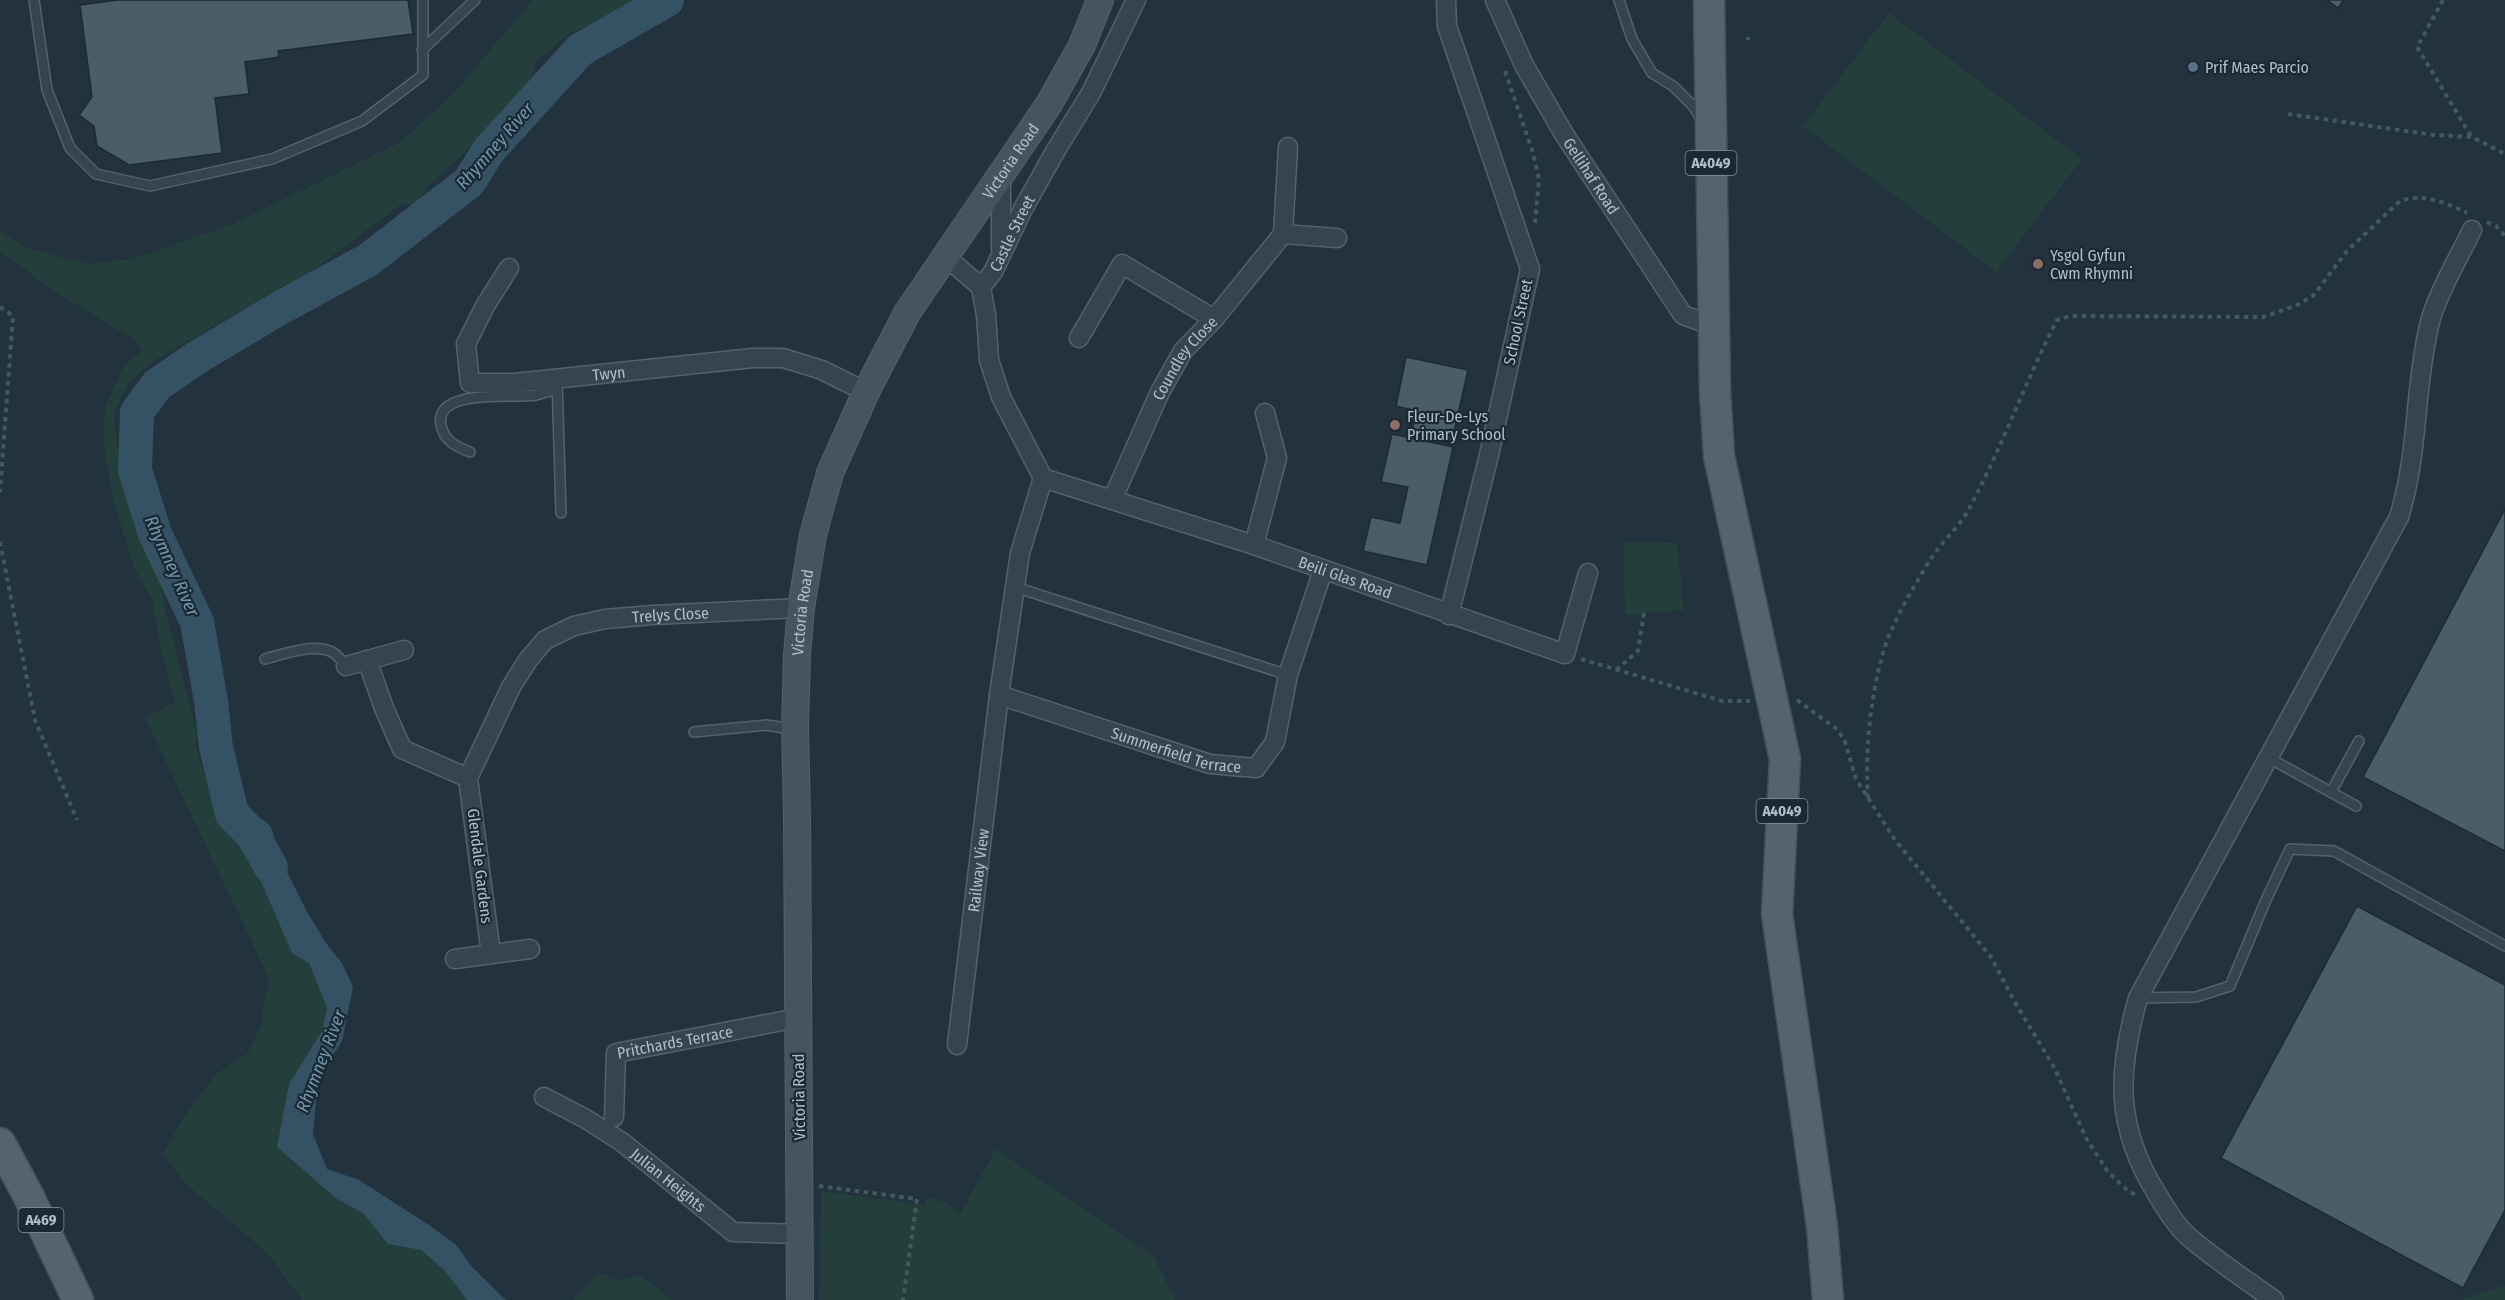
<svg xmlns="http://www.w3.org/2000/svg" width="2505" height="1300" viewBox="0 0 2505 1300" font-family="'Fira Sans Condensed',sans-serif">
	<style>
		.green { fill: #243e3c }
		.water { fill: #355265 }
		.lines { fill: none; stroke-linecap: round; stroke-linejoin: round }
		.river { stroke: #355265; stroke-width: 34 }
		.building { fill: #4a5d69; stroke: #1d2b34; stroke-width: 1.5 }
		.lane-casing { stroke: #54626b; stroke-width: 12 }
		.street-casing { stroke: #54626b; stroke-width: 21 }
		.secondary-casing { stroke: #54626b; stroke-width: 28 }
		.primary-casing { stroke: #425059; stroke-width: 33 }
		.path { stroke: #425a58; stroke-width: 4; stroke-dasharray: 4.5 4.5; stroke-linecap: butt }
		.lane { stroke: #36444d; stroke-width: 9 }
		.street { stroke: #36444d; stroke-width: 18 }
		.secondary { stroke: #445460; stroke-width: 26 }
		.primary { stroke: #54646d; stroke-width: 30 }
		.service-dot { fill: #5c6f8a; stroke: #1b2932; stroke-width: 2 }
		.education-dot { fill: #8d6e63; stroke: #1b2932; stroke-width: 2 }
		.labels { text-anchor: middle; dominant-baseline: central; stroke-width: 4.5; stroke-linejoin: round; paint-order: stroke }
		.shield { fill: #1b2932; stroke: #84929c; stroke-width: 1.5 }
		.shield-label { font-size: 15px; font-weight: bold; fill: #b1bfc9 }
		.poi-label { font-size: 16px; fill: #b1bfc9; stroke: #1b2932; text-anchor: start }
		.street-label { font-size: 16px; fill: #b1bfc9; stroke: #1b2932 }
		.water-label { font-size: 18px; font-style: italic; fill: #7096ad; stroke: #1b2932 }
	</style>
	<rect width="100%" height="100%" fill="#22333d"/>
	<g class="green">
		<path d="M533,0H632L594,24L571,32L535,63L530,85L474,144L428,186L416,206L403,203L297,282L281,287L154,361L128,383L114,414L117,443L143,550L161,581L165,609L197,733L196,748L206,779L231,834L252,861L292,953L309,963L327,1008L322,1031L289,1084L337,1199L363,1213L388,1244L421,1250L445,1271L467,1300H302L267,1253L184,1182L163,1154L182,1120L215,1075L248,1053L261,1024L269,978L145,718L175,702L159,642L152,600L134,568L113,499L104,447L105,407L123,367L141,352L136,341L43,284L23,267L0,253V232L30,249L88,264L132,259L233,224L399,143L450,97Z"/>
		<path d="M1889,13L2082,159L1996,272L1803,126Z"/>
		<path d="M1624,541L1677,543L1684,610L1625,615Z"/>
		<path d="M996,1149L1154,1257L1175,1300H819L821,1191L925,1205L927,1197L945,1202L960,1214Z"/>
		<path d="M598,1272L619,1280L640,1276L673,1300H573Z"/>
		<path d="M2505,1285V1300H2462Z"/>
	</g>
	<path class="water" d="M264,820L271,827L281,860L306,910L326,943L342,963L353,987L342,1041L322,1072L316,1100L313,1134L327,1169L359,1180L432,1227L456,1245L472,1267L506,1300H467L445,1271L421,1250L388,1244L363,1213L337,1199L277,1147L289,1084L322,1031L327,1008L309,963L292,953L252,861L231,834Z"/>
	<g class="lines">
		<path class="river" d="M271,867L252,834L232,814L216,747L211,701L197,622L155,534L135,470L137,412L157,385L196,358L278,309L368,260L469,182L489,150L580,50L667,0"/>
	</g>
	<g class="building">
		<path d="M118,0H408L413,34L278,51L279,57L245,62L249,94L215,98L222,153L129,165L97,146L94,126L79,115L92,97L80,5Z"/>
		<path d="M2327,0H2344L2338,8Z"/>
		<path d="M1406,357L1468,370L1452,441L1412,432L1416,411L1396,406Z"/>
		<path d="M1392,434L1453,447L1427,565L1363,551L1371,517L1400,523L1408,487L1381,482Z"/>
		<path d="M2505,509V851L2363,777Z"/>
		<path d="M2357,906L2505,985V1210L2463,1288L2221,1158Z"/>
	</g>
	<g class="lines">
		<g class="lane-casing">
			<g id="lane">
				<path d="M34,0L47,90L70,148L96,174L150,186L272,159L362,121L423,75V0"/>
				<path d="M1619,0L1632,39L1652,73L1673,86L1693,106L1702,120"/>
				<path d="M422,50L475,0"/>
				<path d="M557,378L561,513"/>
				<path d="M470,452C457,447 444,441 441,425C434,387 516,399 536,395C541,394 545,392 550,391L557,378"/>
				<path d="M1015,587L1288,675"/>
				<path d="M265,659C284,654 313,643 332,652C338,655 342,661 346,666"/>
				<path d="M694,732L766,725L792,729"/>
				<path d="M2269,758L2356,806"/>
				<path d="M2331,792L2359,741"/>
				<path d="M2138,998L2196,997L2230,986L2266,900L2290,849L2334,851L2505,946"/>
			</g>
		</g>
		<g class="street-casing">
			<g id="street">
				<path d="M1446,0L1447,26L1530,269L1489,455L1449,615"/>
				<path id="s1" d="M1495,0L1524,65L1564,134L1683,315L1714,326"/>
				<path d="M1001,178V249"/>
				<path d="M1283,234L1337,238"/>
				<path d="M946,257L981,287"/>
				<path id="s2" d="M509,268L485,306L466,344L470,383H515L753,358H783L822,370L866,392"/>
				<path d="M1079,338L1122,264L1214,319"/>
				<path id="s3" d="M1043,478L1254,545L1565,654L1588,573"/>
				<path id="s4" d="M1043,478L1001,397L989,360L986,315L981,287L993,272L1023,209L1056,150L1091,93L1136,0"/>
				<path id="s5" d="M1113,498L1160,392L1183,351L1214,319L1283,234L1288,147"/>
				<path d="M1254,545L1277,458L1265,413"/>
				<path d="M367,660L384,708L402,749L468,778"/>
				<path d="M346,666L404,650"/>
				<path id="s6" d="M999,695L1210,764L1256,768L1275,742L1288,675L1323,570"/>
				<path id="s7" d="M491,954L468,778L511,687L528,660L545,640L574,626L605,619L653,615L801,608"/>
				<path d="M455,959L530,949"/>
				<path id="s8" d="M957,1045L999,695L1020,553L1043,478"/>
				<path id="s9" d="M544,1097L586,1119L622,1142L733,1232L799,1234"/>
				<path id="s10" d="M614,1117L616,1053L798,1018"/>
				<path d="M2274,1300C2246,1280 2216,1260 2190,1238C2176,1226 2166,1209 2157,1194C2115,1127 2117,1072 2138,998L2399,517C2419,452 2414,390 2429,326C2435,298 2459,257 2472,230"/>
			</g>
		</g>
		<g class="secondary-casing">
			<g id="secondary">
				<path id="s11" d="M800,1300L797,816L795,727L797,655L801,608L813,535L830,473L866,392L907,313L1049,104L1082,45L1100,0"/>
			</g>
		</g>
		<g class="primary-casing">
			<g id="primary">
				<path d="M1709,0L1715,391L1719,456L1785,759L1777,914L1822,1226L1828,1300"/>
				<path d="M0,1143L29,1197L78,1300"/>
			</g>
		</g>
		<g class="path">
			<path d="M2443,0L2417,47L2471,136"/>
			<path d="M1748,37V40"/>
			<path d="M1505,71L1533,153L1539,179L1535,223"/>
			<path d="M2288,114L2434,135L2472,137L2505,154"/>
			<path d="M2487,222L2496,226L2505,236"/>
			<path d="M0,307L13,316L0,492"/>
			<path d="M0,542L35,720L77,820"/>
			<path d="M1581,659L1722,701H1750"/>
			<path d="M1616,670L1638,651L1644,613"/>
			<path d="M1797,700L1838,730L1845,742L1856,779L1895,840L1991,957L2013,999L2054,1067L2086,1138L2108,1172L2128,1191L2138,1196"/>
			<path d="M1868,798C1865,752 1870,698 1883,653C1892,622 1913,588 1930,560C1942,541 1961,526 1971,505C2003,445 2026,380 2057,320L2070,316L2263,317L2295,306L2313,296L2347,251L2400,201C2424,193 2444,202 2467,213"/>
			<path d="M819,1186L917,1199L903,1300"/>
		</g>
		<use href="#lane" class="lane"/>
		<use href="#street" class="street"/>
		<use href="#secondary" class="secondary"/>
		<use href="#primary" class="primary"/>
	</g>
	<circle class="service-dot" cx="2193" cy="67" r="6"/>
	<g class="education-dot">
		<circle cx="2038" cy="264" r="6"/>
		<circle cx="1395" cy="425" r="6"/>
	</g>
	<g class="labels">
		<g class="shield">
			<rect x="1685.5" y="151" width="51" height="24" rx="4.5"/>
			<rect x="1756.5" y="799" width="51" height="24" rx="4.5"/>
			<rect x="18.5" y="1208" width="45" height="24" rx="4.5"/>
		</g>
		<g class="shield-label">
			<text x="1711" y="163">A4049</text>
			<text x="1782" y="811">A4049</text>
			<text x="41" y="1220">A469</text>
		</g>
		<g class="poi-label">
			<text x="2205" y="67">Prif Maes Parcio</text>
			<text x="2050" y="255">Ysgol Gyfun<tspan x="2050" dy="18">Cwm Rhymni</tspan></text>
			<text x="1407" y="416">Fleur-De-Lys<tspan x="1407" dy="18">Primary School</tspan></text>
		</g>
		<g class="street-label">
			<text stroke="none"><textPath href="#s11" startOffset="1192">Victoria Road</textPath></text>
			<text stroke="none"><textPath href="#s1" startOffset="201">Gellihaf Road</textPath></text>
			<text stroke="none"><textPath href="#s4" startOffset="266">Castle Street</textPath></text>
			<text transform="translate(1518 322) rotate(-78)">School Street</text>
			<text stroke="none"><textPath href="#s5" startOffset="158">Coundley Close</textPath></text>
			<text stroke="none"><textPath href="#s2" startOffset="266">Twyn</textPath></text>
			<text stroke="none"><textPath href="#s3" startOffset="318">Beili Glas Road</textPath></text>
			<text stroke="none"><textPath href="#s11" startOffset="688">Victoria Road</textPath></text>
			<text stroke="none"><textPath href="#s7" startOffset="466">Trelys Close</textPath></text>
			<text stroke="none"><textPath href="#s6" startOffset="186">Summerfield Terrace</textPath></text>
			<text transform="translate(480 866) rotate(83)">Glendale Gardens</text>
			<text stroke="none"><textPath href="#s8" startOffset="176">Railway View</textPath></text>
			<text stroke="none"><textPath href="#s10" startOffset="124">Pritchards Terrace</textPath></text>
			<text transform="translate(799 1097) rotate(-91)">Victoria Road</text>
			<text stroke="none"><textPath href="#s9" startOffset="150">Julian Heights</textPath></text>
		</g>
		<g class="water-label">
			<text transform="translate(495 146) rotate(-49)">Rhymney River</text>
			<text transform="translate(172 566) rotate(66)">Rhymney River</text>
			<text transform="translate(321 1061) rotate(-69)">Rhymney River</text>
		</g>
	</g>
</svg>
